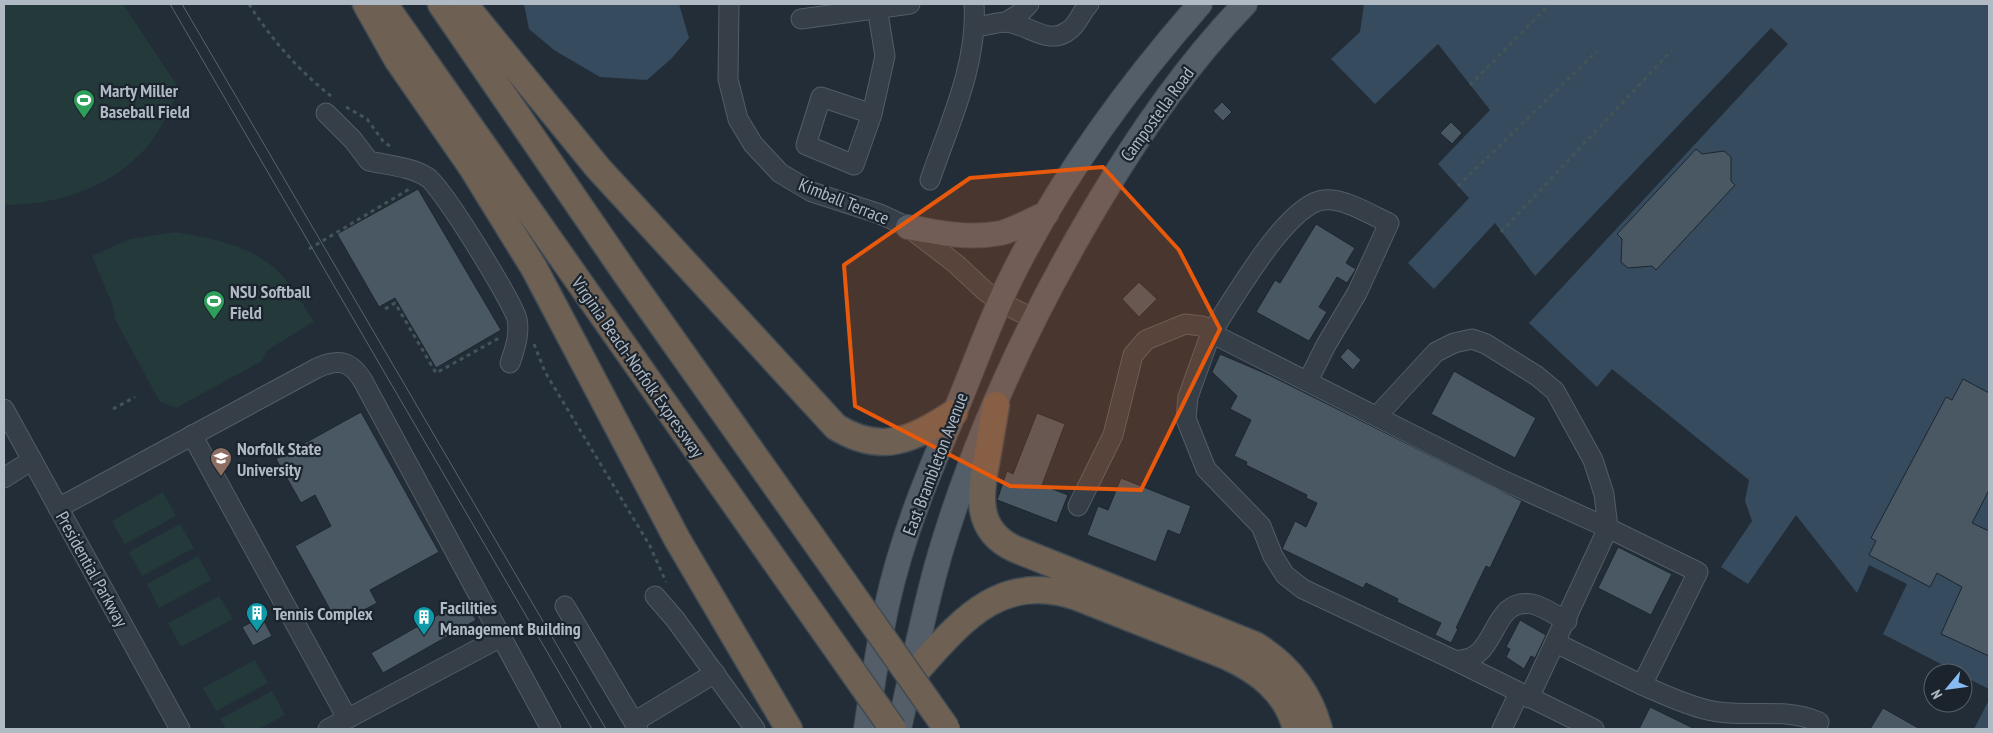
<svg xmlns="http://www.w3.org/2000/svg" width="1993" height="733" viewBox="0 0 1993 733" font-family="'PT Sans Narrow',sans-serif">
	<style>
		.green { fill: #243939 }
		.water { fill: #364b5e }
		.building { fill: #4a5864; stroke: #1d262f }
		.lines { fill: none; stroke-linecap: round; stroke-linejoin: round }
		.minor-casing { stroke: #535d66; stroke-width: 21 }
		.major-casing { stroke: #3f4852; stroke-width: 26 }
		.highway-casing { stroke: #404a53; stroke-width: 29 }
		.path { stroke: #425556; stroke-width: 3; stroke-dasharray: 4 4; stroke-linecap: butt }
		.minor { stroke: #363f48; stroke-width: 19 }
		.major { stroke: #545e68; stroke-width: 24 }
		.highway { stroke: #6e6153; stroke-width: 26 }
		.tram { stroke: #58646f; stroke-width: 1 }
		.highway-bridge-casing { stroke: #404a53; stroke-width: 29; stroke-linecap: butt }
		.highway-bridge { stroke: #6e6153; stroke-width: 26 }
		.marked { fill: #e8590c; fill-opacity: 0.2; stroke: #e8590c; stroke-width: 4; stroke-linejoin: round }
		.labels { text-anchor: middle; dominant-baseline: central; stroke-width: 4.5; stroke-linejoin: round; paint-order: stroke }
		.poi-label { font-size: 18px; font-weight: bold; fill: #b0bac5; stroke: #1b242d; text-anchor: start }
		.street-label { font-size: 18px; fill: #b0bac5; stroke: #1b242d }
	</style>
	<rect width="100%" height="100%" fill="#222d38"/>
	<g class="green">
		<path d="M4,4H123L180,90C170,107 159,135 145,149C108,189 57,205 4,205Z"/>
		<path d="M175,232C216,239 258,246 286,280C296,292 305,308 314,321L268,350L262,361L176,408L160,402L115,319L113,306L92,256L130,239Z"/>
		<path d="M163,492L176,516L125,544L112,521Z"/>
		<path d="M180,524L194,548L142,576L129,552Z"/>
		<path d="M198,556L211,580L159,608L147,584Z"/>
		<path d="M219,596L233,619L181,647L168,623Z"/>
		<path d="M255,660L268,683L216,711L203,688Z"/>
		<path d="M272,691L285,715L259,729H226L220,719Z"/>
	</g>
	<g class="water">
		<path d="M524,4H679L689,38L672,58L647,80L600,77L554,50L529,29Z"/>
		<path d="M1364,4H1989V689L1963,676V673H1958L1883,634L1907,584L1869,565L1857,593L1796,515L1748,584L1721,567L1752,521L1745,501L1749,480L1612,369L1597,387L1529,323L1788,44L1771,28L1535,276L1495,223L1434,289L1408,263L1469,198L1438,164L1490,110L1438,44L1375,104L1331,59L1360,32Z"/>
		<path d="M1989,700V729H1974Z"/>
	</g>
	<g class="building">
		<path d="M1222,102L1232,112L1223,121L1213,111Z"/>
		<path d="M1451,122L1462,133L1452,144L1440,133Z"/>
		<path d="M1696,149L1702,154L1724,151L1731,157V181L1735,185L1656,270L1652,266L1628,268L1621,262L1622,239L1617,234Z"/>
		<path d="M418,189L501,330L436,368L395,298L379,307L337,234Z"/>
		<path d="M1316,224L1355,248L1346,263L1356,269L1347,283L1337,277L1319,307L1327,312L1309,341L1256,312L1275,280L1280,283Z"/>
		<path d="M1139,282L1157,299L1139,317L1122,299Z"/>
		<path d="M1348,348L1361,360L1353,370L1340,357Z"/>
		<path d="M1220,354L1269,375L1522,501L1490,568L1486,566L1456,628L1458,629L1451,643L1435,635L1441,623L1397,602L1398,599L1366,583L1363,588L1282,549L1295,521L1306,527L1317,503L1306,498L1307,495L1246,465L1247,462L1234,456L1251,420L1230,409L1237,396L1212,372Z"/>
		<path d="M1454,371L1536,418L1515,458L1431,414Z"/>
		<path d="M1963,379L1989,393V490L1972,523L1989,531V656L1941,634L1962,587L1937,573L1930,587L1869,555L1876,541L1871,538L1946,397L1952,400Z"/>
		<path d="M361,412L439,552L370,590L377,603L338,624L295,546L331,526L315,495L301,503L276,459Z"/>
		<path d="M1037,413L1065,424L1042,485L1068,495L1057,523L997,500L1007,471L1013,474Z"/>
		<path d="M1121,478L1191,506L1180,535L1168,530L1156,562L1087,535L1098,506L1108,510Z"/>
		<path d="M1618,547L1672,574L1651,615L1598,588Z"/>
		<path d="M464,600L476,620L383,673L371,653Z"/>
		<path d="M262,617L272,636L253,646L242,627Z"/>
		<path d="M1520,620L1546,635L1535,658L1531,656L1524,669L1506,657L1510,649L1506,647Z"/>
		<path d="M1650,707L1695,729H1639Z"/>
		<path d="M1883,708L1920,729H1870Z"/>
	</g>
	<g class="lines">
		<g class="minor-casing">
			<g id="minor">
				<path d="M729,4L728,79L738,119L753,144L780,173L812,192L880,214L908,227L956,264L985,291L1000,302L1034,319"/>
				<path d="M801,19L910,4"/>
				<path d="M1006,22L1019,14L1029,4"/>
				<path d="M976,27C985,26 997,22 1006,22C1028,24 1048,46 1068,31C1079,24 1080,13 1089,4"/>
				<path d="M326,113L353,140L369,161C387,165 412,167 427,177C442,186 512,301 517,319C520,334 515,349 510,363"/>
				<path d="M872,114L821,97L806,145L854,165L872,114L885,56L877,7"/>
				<path d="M930,180C949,124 978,64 974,4"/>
				<path d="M1308,381L1326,345L1357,293L1389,223C1371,215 1345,198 1324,200C1287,203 1232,302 1211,333L1500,479L1608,528"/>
				<path d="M4,409L180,729"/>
				<path d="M1377,416L1436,352L1454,343L1472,339L1486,344L1537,376L1555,391L1593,460L1604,494L1608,528"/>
				<path d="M192,435L347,718"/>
				<path d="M4,478L32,460"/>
				<path d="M1078,506L1113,435L1133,355L1146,340L1185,324L1202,326L1211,333L1188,397L1186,419L1206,469L1261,526L1273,556L1285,575L1303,589L1454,660C1500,664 1488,597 1532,604C1543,606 1556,616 1567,621"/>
				<path d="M58,508L317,368C339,358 351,361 363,381L551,729"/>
				<path d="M655,596L675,619L755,729"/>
				<path d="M565,606L638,729"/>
				<path d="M1556,643L1642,685"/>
				<path d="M1454,660L1594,729"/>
				<path d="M1529,698L1608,528L1698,572L1642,685C1663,694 1685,705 1708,710C1745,719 1783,706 1819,722L1816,729"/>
				<path d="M634,722L715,673"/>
				<path d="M328,729L501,637"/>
				<path d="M1502,729L1519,693"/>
			</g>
		</g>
		<g class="major-casing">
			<g id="major">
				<path d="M908,227C939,233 969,239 1001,233C1016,229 1033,219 1047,213"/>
				<path d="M866,729C872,688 878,646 887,605C902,535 931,467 959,402C976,361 991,318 1011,278C1060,179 1127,87 1200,4"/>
				<path d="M899,729C912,671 923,612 940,554C976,433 1031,316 1095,208C1138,135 1186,65 1245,4"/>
			</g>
		</g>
		<g class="highway-casing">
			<g id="highway">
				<path d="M366,4L397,59L471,166L534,268L677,539L789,729"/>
				<path d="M384,4L829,638"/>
				<path d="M441,4L626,274L843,581"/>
				<path d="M464,4L598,168L836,427C882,455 912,440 954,413"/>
				<path d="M996,405C993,422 990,440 987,458C980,495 974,530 1015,549L1255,645C1288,665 1309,692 1319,729"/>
				<path d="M911,677C958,625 998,570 1077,597L1226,656C1259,671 1287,692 1296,729"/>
			</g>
		</g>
		<g class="path">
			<path d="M249,4C271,39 299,71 331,96"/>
			<path d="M1470,85L1550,4"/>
			<path d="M346,107L367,119L383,141L391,147"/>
			<path d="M1458,186L1597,51"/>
			<path d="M1501,232L1672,50"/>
			<path d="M309,249L411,188"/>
			<path d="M385,309L395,303L436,373L501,337"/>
			<path d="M534,344L545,372L650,546L666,582"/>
			<path d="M113,409L135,397"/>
		</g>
		<use href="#minor" class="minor"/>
		<use href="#major" class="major"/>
		<use href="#highway" class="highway"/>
		<g class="tram">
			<path d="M170,4L592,729"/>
			<path d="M182,4L606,729"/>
		</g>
		<g class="highway-bridge-casing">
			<g id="highway-bridge">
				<path d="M843,581L947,729"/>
				<path d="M829,638L893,729"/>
			</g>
		</g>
		<use href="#highway-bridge" class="highway-bridge"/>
	</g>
	<path class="marked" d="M1103,167L1179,250L1220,329L1141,490L1010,486L855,406L844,265L970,178Z"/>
	<defs>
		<g id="stadium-pin" transform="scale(1.125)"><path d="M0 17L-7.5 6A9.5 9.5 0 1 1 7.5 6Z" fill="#2e9e5b" stroke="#1b242d"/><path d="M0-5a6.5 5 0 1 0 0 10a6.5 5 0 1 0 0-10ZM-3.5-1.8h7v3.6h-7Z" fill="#fff"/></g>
		<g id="university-pin" transform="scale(1.125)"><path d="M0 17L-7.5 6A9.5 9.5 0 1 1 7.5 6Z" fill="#8d6e63" stroke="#1b242d"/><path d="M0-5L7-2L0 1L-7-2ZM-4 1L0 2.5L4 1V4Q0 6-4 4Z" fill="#fff"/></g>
		<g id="building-pin" transform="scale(1.125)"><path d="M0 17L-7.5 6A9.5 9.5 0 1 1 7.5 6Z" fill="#0f9aa8" stroke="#1b242d"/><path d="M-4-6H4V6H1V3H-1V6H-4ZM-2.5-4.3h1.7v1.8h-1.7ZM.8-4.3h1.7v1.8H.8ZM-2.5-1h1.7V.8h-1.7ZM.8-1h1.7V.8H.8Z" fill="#fff"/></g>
	</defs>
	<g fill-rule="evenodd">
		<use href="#stadium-pin" x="84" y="100"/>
		<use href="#stadium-pin" x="214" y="301"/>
		<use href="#university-pin" x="221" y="458"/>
		<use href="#building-pin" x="257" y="613"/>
		<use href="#building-pin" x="424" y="617"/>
	</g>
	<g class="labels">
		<g class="poi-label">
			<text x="100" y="90">Marty Miller<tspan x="100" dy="21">Baseball Field</tspan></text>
			<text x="230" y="291">NSU Softball<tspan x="230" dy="21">Field</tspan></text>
			<text x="237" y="448">Norfolk State<tspan x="237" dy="21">University</tspan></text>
			<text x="440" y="607">Facilities<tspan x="440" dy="21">Management Building</tspan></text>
			<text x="273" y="613">Tennis Complex</text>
		</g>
		<g class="street-label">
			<text transform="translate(1157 114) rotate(-54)">Campostella Road</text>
			<text transform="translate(844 201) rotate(22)">Kimball Terrace</text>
			<text transform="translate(638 367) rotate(55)">Virginia Beach-Norfolk Expressway</text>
			<text transform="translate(935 464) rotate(-69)">East Brambleton Avenue</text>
			<text transform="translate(92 569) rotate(61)">Presidential Parkway</text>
		</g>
	</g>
	<rect width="1993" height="733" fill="none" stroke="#b0bac5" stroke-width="10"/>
	<g transform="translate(1948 688) rotate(241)"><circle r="24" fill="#1b242d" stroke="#57606a"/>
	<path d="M0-4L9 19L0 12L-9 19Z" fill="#88bbf2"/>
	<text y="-8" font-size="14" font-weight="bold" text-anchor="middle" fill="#b0bac5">N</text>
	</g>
</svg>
